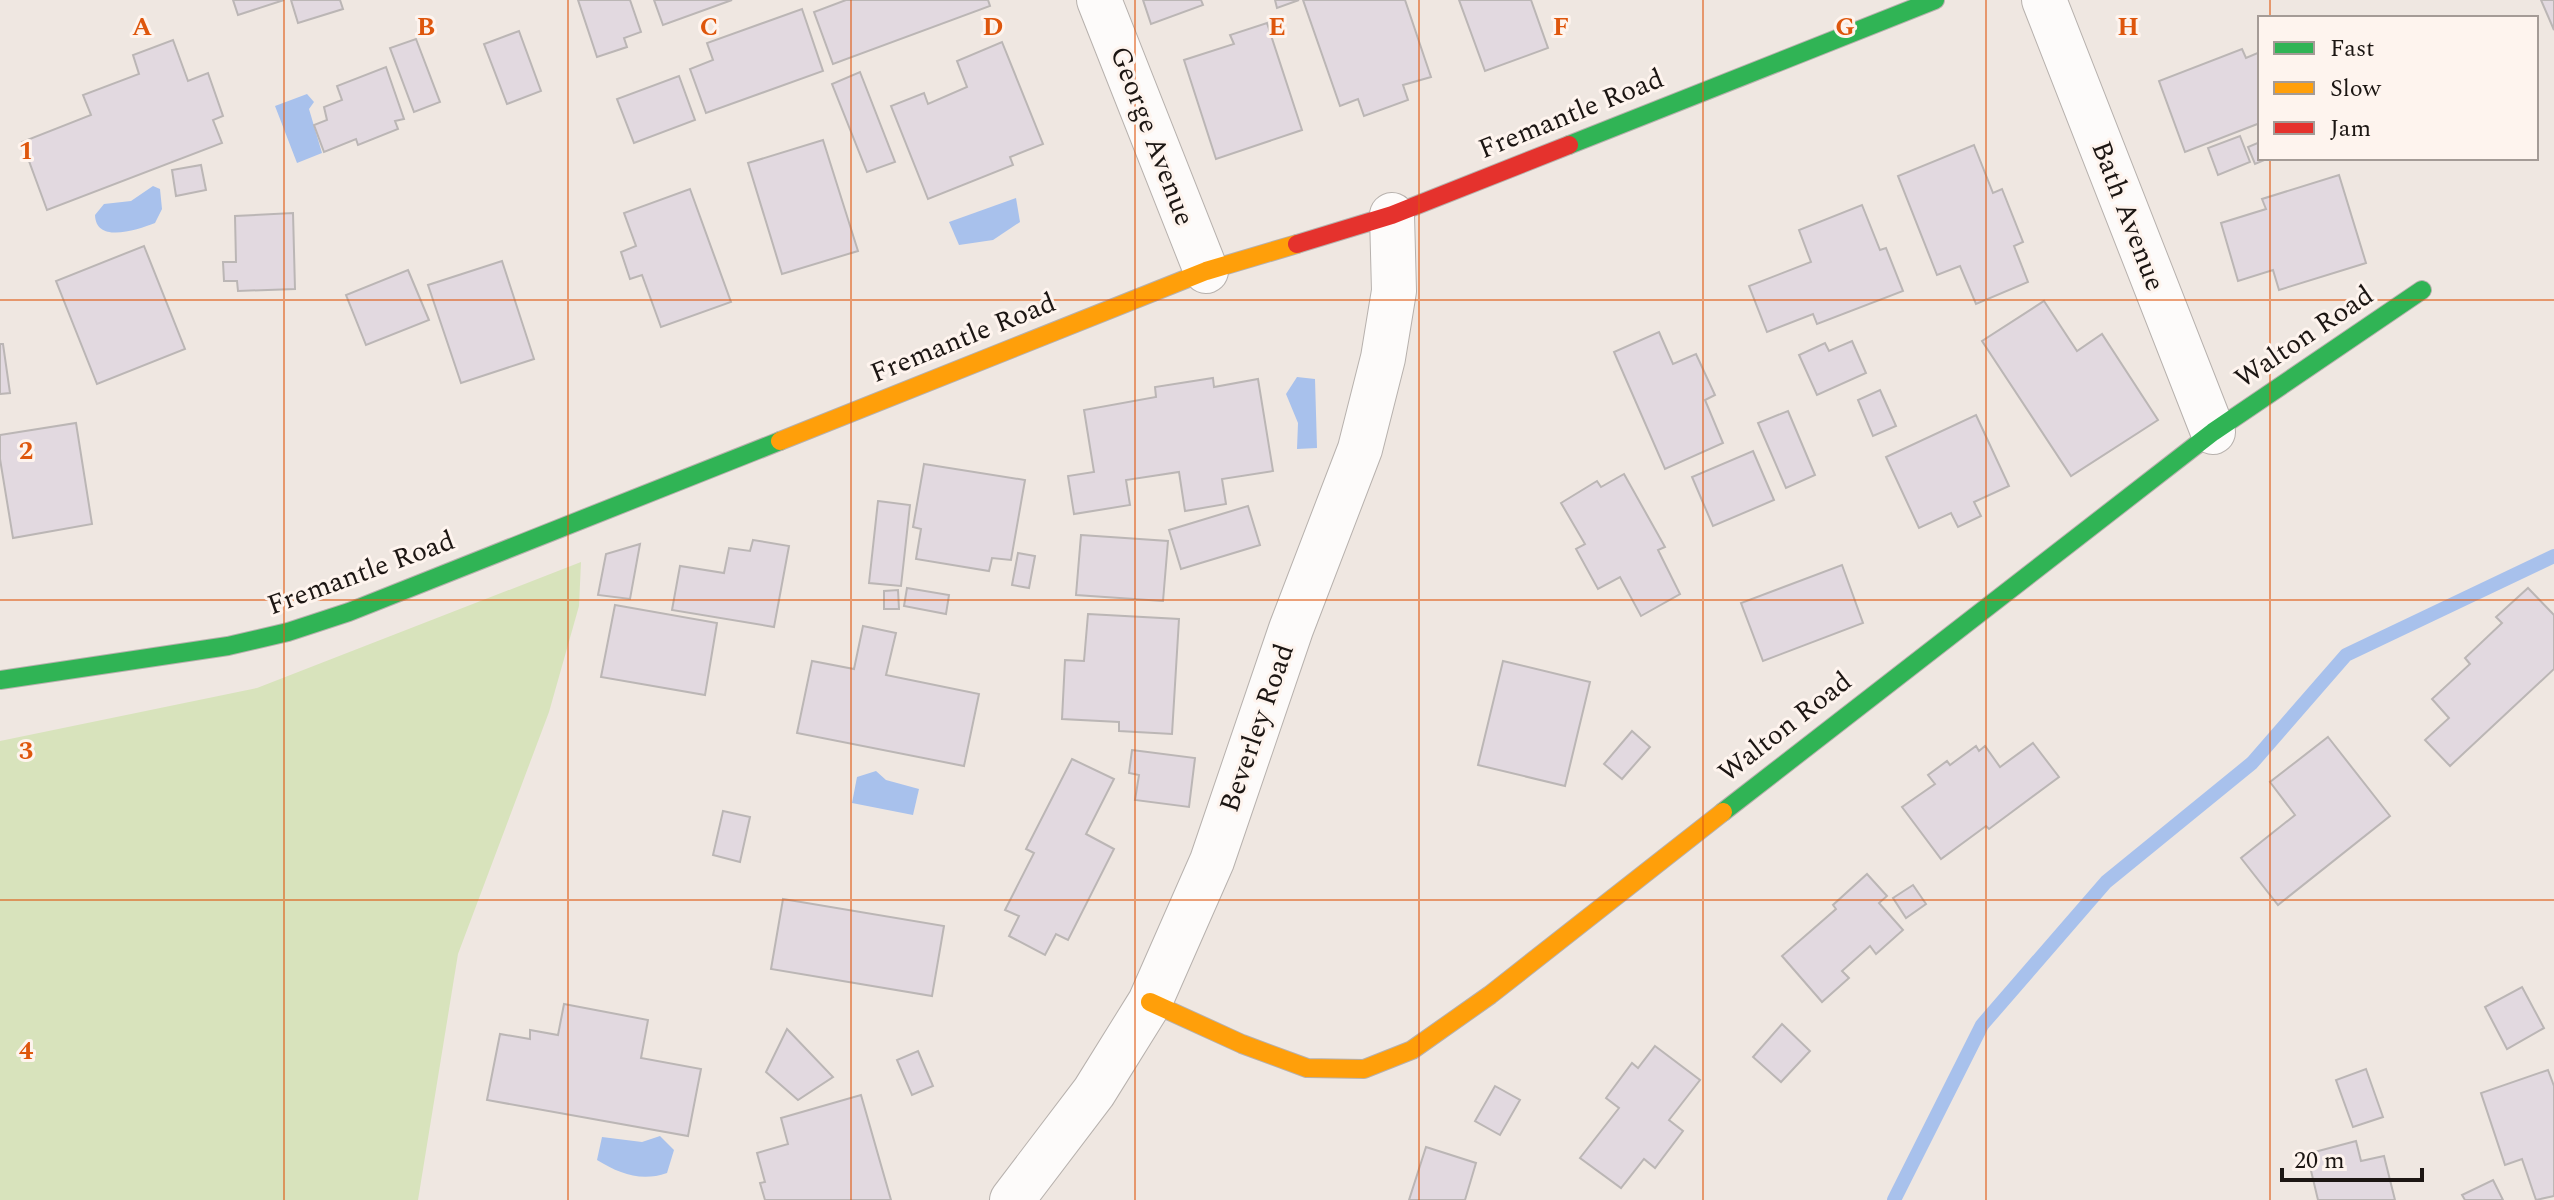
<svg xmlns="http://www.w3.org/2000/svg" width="2554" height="1200" viewBox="0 0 2554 1200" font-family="Spectral,serif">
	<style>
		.green { fill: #d8e3bc }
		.water { fill: #a8c1ec }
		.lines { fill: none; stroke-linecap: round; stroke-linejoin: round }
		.stream { stroke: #a8c1ec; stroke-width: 14 }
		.building { fill: #e2d9e0; stroke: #bbb6b5; stroke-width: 2 }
		.street-casing { stroke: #b7b1ad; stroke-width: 46 }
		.fast-casing { stroke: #b7b1ad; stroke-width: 20 }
		.slow-casing { stroke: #b7b1ad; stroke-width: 20 }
		.jam-casing { stroke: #b7b1ad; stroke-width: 20 }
		.street { stroke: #fdfbfa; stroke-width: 44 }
		.fast { stroke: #30b455; stroke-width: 18 }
		.slow { stroke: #ff9f0a; stroke-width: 18 }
		.jam { stroke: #e5322d; stroke-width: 18 }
		.grid { fill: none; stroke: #de560c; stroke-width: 2; stroke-opacity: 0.55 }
		.labels { text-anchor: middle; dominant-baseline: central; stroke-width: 6; stroke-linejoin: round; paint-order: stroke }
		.street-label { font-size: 28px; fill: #1c1613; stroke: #fef4ee }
		.grid-label { font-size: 26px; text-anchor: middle; font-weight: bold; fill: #de560c; stroke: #fef4ee; stroke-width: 6; stroke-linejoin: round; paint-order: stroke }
	</style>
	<rect width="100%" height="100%" fill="#efe7e1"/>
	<path class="green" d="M581,562L579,606L549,712L458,954L418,1200H0V741L257,688Z"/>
	<g class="water">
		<path d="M307,94L314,102L309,109L322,153L297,163L275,106Z"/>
		<path d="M153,186L160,189L162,209L155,223C137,230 96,244 95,215L104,204L131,201Z"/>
		<path d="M1016,198L1020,222L993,240L959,245L949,222Z"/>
		<path d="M1297,377L1315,379L1317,448L1297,449L1298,423L1286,394Z"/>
		<path d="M876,771L886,780L919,789L913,815L852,803L857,777Z"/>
		<path d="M660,1136L674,1150L667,1173C641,1182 620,1174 597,1160L602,1137L642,1142Z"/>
	</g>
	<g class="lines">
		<path class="stream" d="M1894,1200L1982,1025L2106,882L2252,763L2346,655L2554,556"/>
	</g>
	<g class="building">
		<path d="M233,0H284L238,15Z"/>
		<path d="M291,0H340L343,9L298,23Z"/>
		<path d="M578,0H630L641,32L624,38L627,47L597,57Z"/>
		<path d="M654,0H732L663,25Z"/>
		<path d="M846,0H988L990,6L833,64L814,12Z"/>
		<path d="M1143,0H1201L1203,5L1151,24Z"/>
		<path d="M1275,0H1299L1277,8Z"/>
		<path d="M1303,0H1405L1431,77L1403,85L1408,100L1364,116L1358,99L1340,106Z"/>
		<path d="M1459,0H1531L1548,48L1485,71Z"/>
		<path d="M2541,0H2554V30Z"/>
		<path d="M802,9L823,71L706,113L690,69L713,60L707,43Z"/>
		<path d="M1267,23L1302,130L1216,159L1184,60L1234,44L1230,35Z"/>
		<path d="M519,31L541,91L507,104L484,44Z"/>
		<path d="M416,39L440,102L414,112L390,48Z"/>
		<path d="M173,40L188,81L208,73L223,116L213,120L222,143L47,210L22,142L91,115L83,95L139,74L133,55Z"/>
		<path d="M1002,42L1043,144L1010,157L1013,165L928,199L891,106L924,93L928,104L967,87L957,61Z"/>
		<path d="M2242,49L2246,58L2260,52V123L2185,152L2159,81Z"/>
		<path d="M386,67L404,119L395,121L398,129L358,145L356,139L324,152L314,125L327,120L324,107L342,100L337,86Z"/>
		<path d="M860,72L895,162L867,172L832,84Z"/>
		<path d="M679,76L695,120L634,143L617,99Z"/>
		<path d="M2240,136L2250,162L2218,175L2208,148Z"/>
		<path d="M823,140L858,251L782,274L748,163Z"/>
		<path d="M2260,142V158H2269L2255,164L2248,147Z"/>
		<path d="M1974,145L1993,193L2002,189L2023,242L2014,246L2028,282L1976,304L1960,266L1937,275L1898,176Z"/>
		<path d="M201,165L206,190L176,196L172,170Z"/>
		<path d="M2339,175L2366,263L2279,290L2273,270L2238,281L2221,223L2266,209L2262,199Z"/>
		<path d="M690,189L731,302L661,327L642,275L630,279L621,252L636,246L624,213Z"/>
		<path d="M1862,205L1880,250L1886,248L1903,291L1817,324L1813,314L1767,332L1749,286L1811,262L1799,230Z"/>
		<path d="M293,213L295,289L238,291L237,281H224L223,262H236L235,216Z"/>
		<path d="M144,246L185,349L97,384L56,281Z"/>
		<path d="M502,261L534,359L461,383L428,285Z"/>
		<path d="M408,270L429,320L366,345L346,295Z"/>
		<path d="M2044,301L2077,351L2102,334L2158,420L2071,476L1982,341Z"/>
		<path d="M1659,332L1673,364L1696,354L1715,395L1705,400L1723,443L1665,469L1614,352Z"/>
		<path d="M1852,341L1866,373L1817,395L1799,355L1825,343L1829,351Z"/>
		<path d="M0,344H3L10,393L0,394Z"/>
		<path d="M1213,378L1214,387L1258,379L1273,471L1222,479L1226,504L1185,511L1179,472L1126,480L1130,505L1074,514L1068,476L1094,472L1084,410L1156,397L1155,387Z"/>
		<path d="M1880,390L1896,426L1873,436L1858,400Z"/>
		<path d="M1788,411L1815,475L1786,488L1758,423Z"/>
		<path d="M1976,415L2009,486L1974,502L1981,516L1958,527L1951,513L1919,528L1886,457Z"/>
		<path d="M76,423L92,524L13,538L0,459V435Z"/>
		<path d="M1753,451L1774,500L1713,526L1692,477Z"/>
		<path d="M924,464L1025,480L1011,560L992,558L989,571L916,559L921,529L913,527Z"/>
		<path d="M1624,474L1665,547L1658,550L1680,594L1641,616L1620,577L1598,589L1576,549L1585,544L1561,503L1597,481L1601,487Z"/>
		<path d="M878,501L910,505L901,586L869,583Z"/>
		<path d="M1248,506L1260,545L1181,569L1169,530Z"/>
		<path d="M1081,535L1168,541L1163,601L1076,595Z"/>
		<path d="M753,540L789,546L774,627L672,610L680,566L724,573L729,548L750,551Z"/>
		<path d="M640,544L630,599L598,595L606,554Z"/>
		<path d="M1018,553L1035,556L1029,588L1012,585Z"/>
		<path d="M1842,565L1863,623L1763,661L1741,603Z"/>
		<path d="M907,588L949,595L946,614L904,606Z"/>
		<path d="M2528,588L2554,615V669L2450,766L2425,740L2449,718L2432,699L2470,664L2465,658L2502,623L2496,617Z"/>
		<path d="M898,590L899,609H884V591Z"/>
		<path d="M615,605L717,623L705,695L601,677Z"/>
		<path d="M1088,614L1179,619L1172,734L1119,731V722L1062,719L1065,660L1084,661Z"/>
		<path d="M863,626L896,633L886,675L979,694L964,766L797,733L812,661L854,669Z"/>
		<path d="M1503,661L1590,682L1565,786L1478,765Z"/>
		<path d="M1632,731L1650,747L1622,779L1604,764Z"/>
		<path d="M2328,737L2390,816L2278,905L2241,858L2295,815L2270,782Z"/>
		<path d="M2033,743L2059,777L1989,829L1986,826L1941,859L1902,807L1935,784L1928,775L1947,761L1950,765L1976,746L1979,751L1985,746L2000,767Z"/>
		<path d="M1132,750L1195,758L1189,807L1135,800L1139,775L1129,773Z"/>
		<path d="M1072,759L1114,779L1086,834L1114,849L1068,940L1056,934L1045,955L1009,936L1019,916L1005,910L1034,853L1026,849Z"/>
		<path d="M723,811L750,817L740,862L713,855Z"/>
		<path d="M1867,874L1887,896L1879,903L1903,930L1876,954L1870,946L1842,971L1849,978L1822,1002L1782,956L1836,909L1833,905Z"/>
		<path d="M1913,885L1926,904L1906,918L1893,898Z"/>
		<path d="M783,899L944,926L932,996L771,969Z"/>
		<path d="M2522,987L2544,1028L2507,1049L2485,1007Z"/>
		<path d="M564,1004L648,1020L641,1058L701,1069L688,1136L487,1100L500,1034L530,1039V1030L558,1035Z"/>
		<path d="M1782,1024L1810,1051L1781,1082L1753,1057Z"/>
		<path d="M787,1029L833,1077L798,1100L766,1072Z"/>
		<path d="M1655,1046L1700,1080L1669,1120L1683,1131L1655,1168L1644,1159L1621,1188L1580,1158L1619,1108L1606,1098L1632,1063L1638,1068Z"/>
		<path d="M918,1051L933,1086L912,1095L897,1060Z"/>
		<path d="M2366,1069L2383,1117L2353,1127L2336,1080Z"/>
		<path d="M2548,1070L2554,1086V1196L2536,1200L2522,1159L2505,1165L2481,1093Z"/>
		<path d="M1495,1086L1520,1100L1500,1135L1475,1121Z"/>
		<path d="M861,1095L891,1200H765L760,1183L765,1182L757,1153L788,1144L781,1118Z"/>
		<path d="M2356,1141L2361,1161L2384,1156L2395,1200H2318L2307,1154Z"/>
		<path d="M1426,1147L1476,1163L1465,1200H1409Z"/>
		<path d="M2493,1180L2503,1200H2465L2462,1195Z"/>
	</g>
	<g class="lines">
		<g class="street-casing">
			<g id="street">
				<path d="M1099,0L1206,271"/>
				<path d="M2044,0L2213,432"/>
				<path d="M1012,1200L1094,1092L1150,1002L1212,861L1291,629L1360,449L1383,358L1394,291L1392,215"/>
			</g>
		</g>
		<g class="fast-casing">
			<g id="fast">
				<path d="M1569,145L1935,0"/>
				<path d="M0,680L228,646L288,632L349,612L780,441"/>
				<path d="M1723,812L2213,432L2422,290"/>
			</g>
		</g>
		<g class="slow-casing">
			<g id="slow">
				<path d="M780,441L1206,271L1297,244"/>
				<path d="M1150,1002L1242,1044L1307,1068L1364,1069L1412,1050L1490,995L1723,812"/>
			</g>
		</g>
		<g class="jam-casing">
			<path id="jam" d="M1297,244L1392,215L1569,145"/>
		</g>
		<use href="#street" class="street"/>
		<use href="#fast" class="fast"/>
		<use href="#slow" class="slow"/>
		<use href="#jam" class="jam"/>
	</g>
	<path class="grid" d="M284,0V1200M568,0V1200M851,0V1200M1135,0V1200M1419,0V1200M1703,0V1200M1986,0V1200M2270,0V18M2270,158V1200M0,300H2554M0,600H2554M0,900H2554"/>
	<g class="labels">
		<g class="street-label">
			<text transform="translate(1571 114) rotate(-22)">Fremantle Road</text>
			<text transform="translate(1152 136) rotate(69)">George Avenue</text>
			<text transform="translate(2128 216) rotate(69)">Bath Avenue</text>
			<text transform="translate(2304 337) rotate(-34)">Walton Road</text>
			<text transform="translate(963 338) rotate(-22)">Fremantle Road</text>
			<text transform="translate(361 573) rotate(-20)">Fremantle Road</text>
			<text transform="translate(1785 727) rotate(-38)">Walton Road</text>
			<text transform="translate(1257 728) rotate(-71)">Beverley Road</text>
		</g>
	</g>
	<g class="grid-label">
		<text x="142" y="35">A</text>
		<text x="426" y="35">B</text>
		<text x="709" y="35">C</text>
		<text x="993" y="35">D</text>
		<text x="1277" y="35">E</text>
		<text x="1561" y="35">F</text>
		<text x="1845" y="35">G</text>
		<text x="2128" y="35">H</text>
		<text x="26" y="159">1</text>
		<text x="26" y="459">2</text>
		<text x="26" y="759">3</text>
		<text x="26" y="1059">4</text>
	</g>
	<rect x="2258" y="16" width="280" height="144" fill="#fef4ee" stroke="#a49b96" stroke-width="2"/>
	<rect x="2274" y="42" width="40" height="12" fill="#30b455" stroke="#a49b96" stroke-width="2"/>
	<text x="2330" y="56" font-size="24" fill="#1c1613">Fast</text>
	<rect x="2274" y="82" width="40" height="12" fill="#ff9f0a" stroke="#a49b96" stroke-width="2"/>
	<text x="2330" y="96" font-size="24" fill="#1c1613">Slow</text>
	<rect x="2274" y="122" width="40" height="12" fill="#e5322d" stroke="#a49b96" stroke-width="2"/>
	<text x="2330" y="136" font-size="24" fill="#1c1613">Jam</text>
	<path d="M2282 1168v12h140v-12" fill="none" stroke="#1c1613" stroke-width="4"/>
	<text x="2294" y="1168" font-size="24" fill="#1c1613" stroke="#fef4ee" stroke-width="6" paint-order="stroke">20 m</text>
</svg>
